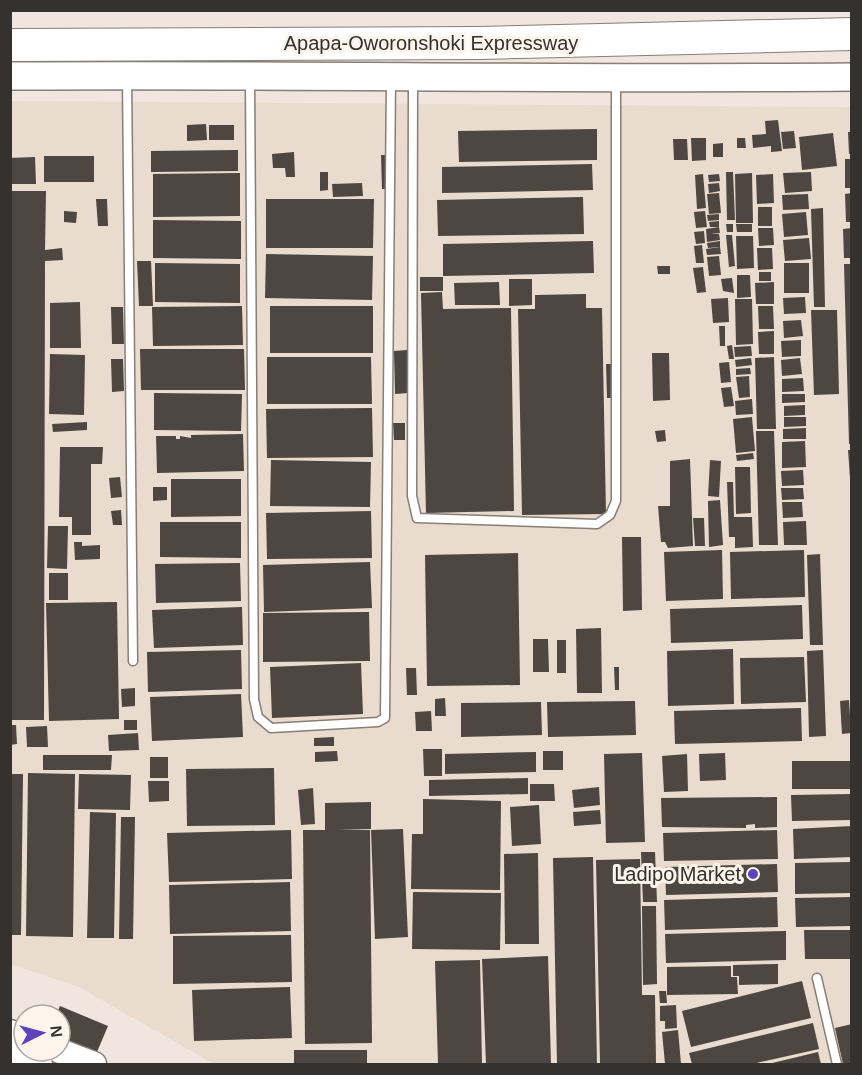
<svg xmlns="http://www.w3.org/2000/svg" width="862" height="1075" viewBox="0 0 862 1075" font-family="Helvetica,sans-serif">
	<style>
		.built { fill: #e9dbce }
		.building { fill: #4e4640 }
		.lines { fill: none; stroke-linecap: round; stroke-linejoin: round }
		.lane-casing { stroke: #867e77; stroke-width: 11 }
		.secondary-casing { stroke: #867e77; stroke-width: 27 }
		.primary-casing { stroke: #867e77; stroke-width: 30 }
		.highway-casing { stroke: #867e77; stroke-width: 34 }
		.lane { stroke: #fff; stroke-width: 8 }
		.secondary { stroke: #fff; stroke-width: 24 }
		.primary { stroke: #fff; stroke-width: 27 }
		.highway { stroke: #fff; stroke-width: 32 }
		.poi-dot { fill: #5c43bb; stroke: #fdf4ec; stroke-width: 2 }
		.labels { text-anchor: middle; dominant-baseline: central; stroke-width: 6; stroke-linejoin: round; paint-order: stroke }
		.street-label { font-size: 20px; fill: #35312e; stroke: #fdf4ec }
		.poi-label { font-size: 20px; fill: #35312e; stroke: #fdf4ec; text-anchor: end }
	</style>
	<rect width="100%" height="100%" fill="#f0e6df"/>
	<path class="built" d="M11,101L851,107V1064H214L79,987L11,964Z"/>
	<g class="building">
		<path d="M778,120L782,151L771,152V146L753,148L752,135L766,134L765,121Z"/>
		<path d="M206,124L207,140L187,141V125Z"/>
		<rect x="209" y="125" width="25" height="15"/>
		<path d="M597,129V160L459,162L458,131Z"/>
		<path d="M794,131L796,148L783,149L781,132Z"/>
		<path d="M848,132H852V153L849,154Z"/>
		<path d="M833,133L837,166L802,170L799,137Z"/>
		<path d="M691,138H706V160L692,161Z"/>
		<path d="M737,138H745L746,148H737Z"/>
		<path d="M673,139H687L688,160H674Z"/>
		<path d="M723,143V157H713V144Z"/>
		<path d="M238,150V171L151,172V151Z"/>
		<path d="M294,152L295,177H286L285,168H273L272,154Z"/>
		<path d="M381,155H387L388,189H382Z"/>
		<rect x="44" y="156" width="50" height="26"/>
		<path d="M35,157L36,184H10V158Z"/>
		<rect x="845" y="159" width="7" height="29"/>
		<path d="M592,164L593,190L442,193V167Z"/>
		<path d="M320,172H328V190L320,191Z"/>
		<path d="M726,172H733L735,220H727Z"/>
		<path d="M811,172L812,191L785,193L783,173Z"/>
		<path d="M240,173V216L153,217V174Z"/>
		<path d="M752,173L753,223H736L735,174Z"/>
		<path d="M703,174L706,208L697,209L695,175Z"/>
		<path d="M719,174L720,181L709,182L708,175Z"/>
		<path d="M773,174L774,203L757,204L756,175Z"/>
		<path d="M362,183L363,196L333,197L332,184Z"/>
		<path d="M719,183L720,191L709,193L708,184Z"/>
		<path d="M10,191H46L45,250L62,248L63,260L45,261L44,720H10Z"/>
		<path d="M719,193L721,213L709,214L707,194Z"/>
		<path d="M852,193V222H846L845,194Z"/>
		<path d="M808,194L809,209L783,210L782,195Z"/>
		<path d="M583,197L584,234L438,236L437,200Z"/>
		<path d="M96,199H107L108,226H98Z"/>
		<path d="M266,199H374L373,248H266Z"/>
		<rect x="758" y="207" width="14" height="19"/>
		<path d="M823,208L825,307H814L811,209Z"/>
		<path d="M64,211L77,212L76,223L64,222Z"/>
		<path d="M705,211L707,227L696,228L694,212Z"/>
		<path d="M806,212L808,235L784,237L782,214Z"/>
		<path d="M719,214V220L708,221L707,215Z"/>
		<path d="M153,220L241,221V259L153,258Z"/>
		<path d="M719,221V227H710L709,222Z"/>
		<path d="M726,224H733V232H727Z"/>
		<path d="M736,224H752V232H737Z"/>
		<path d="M719,227L720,233L711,234H719L720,240L707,242L706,229Z"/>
		<path d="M758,228H773L774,245L759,246Z"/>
		<path d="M852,228V258H844L843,229Z"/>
		<path d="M704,231L705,243L696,244L694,232Z"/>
		<path d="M726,235H732L735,266L729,267Z"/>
		<path d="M736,236H753L754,268L737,269Z"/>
		<path d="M809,238L811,259L785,261L783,240Z"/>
		<path d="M593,241L594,273L443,276V244Z"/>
		<path d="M720,241V247L708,248L707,243Z"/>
		<path d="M702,245L704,263H696L694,246Z"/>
		<path d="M720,247L721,254L707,255L706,249Z"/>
		<path d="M757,248H772L773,269L758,270Z"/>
		<path d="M266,254L373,256L372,300L265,298Z"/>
		<path d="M719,256L721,275L709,276L707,257Z"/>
		<path d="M137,261H151L153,306H139Z"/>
		<path d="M155,263L240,264V303L155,302Z"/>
		<rect x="784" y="263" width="25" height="30"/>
		<path d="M844,264H852V444H849Z"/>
		<path d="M657,266H670V274H658Z"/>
		<path d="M703,267L706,292L697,293L693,268Z"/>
		<rect x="759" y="272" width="12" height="9"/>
		<path d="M737,275H750L751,297L737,298Z"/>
		<rect x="420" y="277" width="23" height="14"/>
		<path d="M732,278L734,293L723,291L721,279Z"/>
		<path d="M509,279H532V305L509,306Z"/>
		<path d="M499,282L500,305H455L454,283Z"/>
		<path d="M774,282V304H756L755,283Z"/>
		<path d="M442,292L443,309L511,308L514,511L426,513L421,293Z"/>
		<path d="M586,294V308H602L606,514L522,515L518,309H535V295Z"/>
		<path d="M805,297L806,313L784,314L783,298Z"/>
		<path d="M728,298L729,322L713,323L711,299Z"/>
		<path d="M735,299H752L753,344L736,345Z"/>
		<path d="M80,302L81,348H50V303Z"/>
		<path d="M242,306L243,345L153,346L152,307Z"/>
		<rect x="270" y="306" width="103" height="47"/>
		<path d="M758,306H773L774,329H759Z"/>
		<path d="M111,307H123L124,344H112Z"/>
		<path d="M811,310H837L839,394L814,395Z"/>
		<path d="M801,320L803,336L784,338L783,321Z"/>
		<path d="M719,326H725V346H720Z"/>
		<path d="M774,331V354H759L758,332Z"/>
		<path d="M801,340V356L782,357L781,341Z"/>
		<path d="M732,345L734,359H729L727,346Z"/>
		<path d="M751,346L752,356L735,357L734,347Z"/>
		<path d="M140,349H244L245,390H141Z"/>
		<path d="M407,350L408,393L395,394L394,351Z"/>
		<path d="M652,353H669L670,400L653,401Z"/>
		<path d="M50,354L85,355L84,415L49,414Z"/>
		<path d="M267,357H371L372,404H267Z"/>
		<path d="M774,357L776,429H757L755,358Z"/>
		<path d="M751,358L752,365L736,367L735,360Z"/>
		<path d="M800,358L802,374L782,376L781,360Z"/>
		<path d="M111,359H123L124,391L112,392Z"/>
		<path d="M729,362L731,382L721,383L719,363Z"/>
		<path d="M606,364H613V398H607Z"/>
		<path d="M750,368L751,374L736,375V369Z"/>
		<path d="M749,376L750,397L739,398L736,377Z"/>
		<path d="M803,378L804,391L782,392V379Z"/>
		<path d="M731,387L734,406L724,407L721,388Z"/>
		<path d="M154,393L242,394L241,431L154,430Z"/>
		<path d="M782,394H805V402L782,403Z"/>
		<path d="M752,399L753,414L736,415L735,401Z"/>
		<path d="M805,405V415L784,416V406Z"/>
		<path d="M372,408L373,457L267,458L266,409Z"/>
		<path d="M752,417L755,451L736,453L733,419Z"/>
		<path d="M784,417H806V426L784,427Z"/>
		<path d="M87,422V430L53,432L52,424Z"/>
		<path d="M393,423H405V440H394Z"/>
		<path d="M806,428V439H783V429Z"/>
		<path d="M665,430L666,441L657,442L655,431Z"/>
		<path d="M756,431H774L778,545H759Z"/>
		<path d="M243,434L244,471L157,473L156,436H176V439H180V436L191,438V435Z"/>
		<path d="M805,441L806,467L782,468V442Z"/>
		<path d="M60,447H103L102,464H91V535H72V517H59Z"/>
		<path d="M848,450H852V478H850Z"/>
		<path d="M753,453L754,459L737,461L736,455Z"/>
		<path d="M690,459L693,546L668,548L665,542H661L658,506H670V461Z"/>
		<path d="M271,460L371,462L370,507L270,506Z"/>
		<path d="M710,460L721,461L719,497L708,496Z"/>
		<path d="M735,467H750L751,513L736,514Z"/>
		<path d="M803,470L804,485L782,486L781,471Z"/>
		<path d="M120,477L122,497L111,498L109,478Z"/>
		<path d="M171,479H241V516L171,517Z"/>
		<path d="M727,482H733L734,517H752L753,547L735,548V537H729Z"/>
		<path d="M153,487H167V500L153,501Z"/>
		<path d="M781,488H803L804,499L782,500Z"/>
		<path d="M720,500L723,545L709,547L708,501Z"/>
		<path d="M782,502H802L803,517L783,518Z"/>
		<path d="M121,510L122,525H113L111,511Z"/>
		<path d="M371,511L372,558L267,559L266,513Z"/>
		<path d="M693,518H704L705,546H695Z"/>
		<path d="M806,521L807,545H784L783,522Z"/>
		<path d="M160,522H241V558L160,557Z"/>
		<path d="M48,526H68L67,569L47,568Z"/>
		<path d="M622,537H641L642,610L623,611Z"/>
		<path d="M74,542H82V546L100,545V559L75,560Z"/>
		<path d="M722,550L723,599L666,601L664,552Z"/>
		<path d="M804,550L805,597L731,599L730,552Z"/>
		<path d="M518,553L520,685L427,686L425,555Z"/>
		<path d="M820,554L823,645H810L807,555Z"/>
		<path d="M370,562L372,608L264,612L263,565Z"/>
		<path d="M240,563L241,601L156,603L155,564Z"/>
		<rect x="49" y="573" width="19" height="27"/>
		<path d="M117,602L119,719L49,721L46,603Z"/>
		<path d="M802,605L803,639L671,643L670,609Z"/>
		<path d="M242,607L243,645L154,648L152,610Z"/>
		<path d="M369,612L370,661L263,662V613Z"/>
		<path d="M601,628L602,693H577L576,629Z"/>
		<path d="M533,639H548L549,672H533Z"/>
		<rect x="557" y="640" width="9" height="33"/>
		<path d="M733,649L734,704L668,706L667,651Z"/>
		<path d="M241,650L242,689L148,692L147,652Z"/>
		<path d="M823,650L826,736L809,737L807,651Z"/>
		<path d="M804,657L806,702L741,704L740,658Z"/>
		<path d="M361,663L363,714L272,718L270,667Z"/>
		<path d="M614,667H619V690H615Z"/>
		<path d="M406,668H416L417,695H407Z"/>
		<path d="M135,688V706L122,707L121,689Z"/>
		<path d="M241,694L243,737L152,741L150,697Z"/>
		<path d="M445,698L446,716H435V699Z"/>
		<path d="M849,700L851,733L842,734L840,701Z"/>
		<path d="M635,701L636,735L548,737L547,702Z"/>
		<path d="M541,702L542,735L461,737V703Z"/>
		<path d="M801,708L802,741L675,744L674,711Z"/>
		<path d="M431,711L432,731H416L415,712Z"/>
		<rect x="124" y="720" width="13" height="10"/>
		<path d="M10,725H16L17,744L10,745Z"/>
		<path d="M47,726L48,747H27L26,727Z"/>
		<path d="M138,733L139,750L109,751L108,735Z"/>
		<path d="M334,737V746H314V738Z"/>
		<path d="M423,749H442V776H424Z"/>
		<path d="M337,751L338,761L315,762V752Z"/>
		<rect x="543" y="751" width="20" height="19"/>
		<path d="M536,752V772L445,774V754Z"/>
		<path d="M642,753L645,842L606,843L604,754Z"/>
		<path d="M725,753L726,780L700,781L699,754Z"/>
		<path d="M687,754L688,791L664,792L662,756Z"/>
		<path d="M43,755H112L111,770H43Z"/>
		<rect x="150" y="757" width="18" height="21"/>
		<rect x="792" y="761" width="60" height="28"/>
		<path d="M274,768L275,825L187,826L186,769Z"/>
		<path d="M28,773L75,774L73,937L26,936Z"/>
		<path d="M10,774H23L21,935H10Z"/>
		<path d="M79,774L131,775L130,810L78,809Z"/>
		<path d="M528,778V794L429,796V780Z"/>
		<path d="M148,781H169V801L149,802Z"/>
		<path d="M530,784H554L555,801H530Z"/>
		<path d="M599,787L600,805L574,808L572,790Z"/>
		<path d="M313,788L315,824L301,825L298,790Z"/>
		<path d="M852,794V820L792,821L791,795Z"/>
		<path d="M777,797V827L755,828V824L746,825V828L662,827L661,798Z"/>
		<path d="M423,799L501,801L500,890L411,889L412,834H423Z"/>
		<path d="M371,802V829H338L370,830L372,1043L305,1044L303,830H325V803Z"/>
		<path d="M539,805L541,844L512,846L510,807Z"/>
		<path d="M600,810L601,824L574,826L573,812Z"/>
		<path d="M90,812L116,813L114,938H87Z"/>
		<path d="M121,817H135L133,939H119Z"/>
		<path d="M852,826V857L794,859L793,829Z"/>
		<path d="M403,829L408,937L375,939L371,830Z"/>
		<path d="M291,830L292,879L169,882L167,833Z"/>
		<path d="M777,830L778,859L664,861L663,833Z"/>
		<path d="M641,852H655L657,902H643Z"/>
		<path d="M538,853L539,944H505L504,854Z"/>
		<path d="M593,857L597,1064H557L553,858Z"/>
		<path d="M640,859L642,995H655L656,1064H600L596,860Z"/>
		<path d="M852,862V893L795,894V863Z"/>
		<path d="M777,864L778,892L666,895L665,867Z"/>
		<path d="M290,882L291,931L170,934L169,885Z"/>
		<path d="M413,892L501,893L500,950L412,949Z"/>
		<path d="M777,897L778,927L665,930L664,900Z"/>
		<path d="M852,897V926L796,927L795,898Z"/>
		<path d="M642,906H656L657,984L643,985Z"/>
		<path d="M804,930H852V959H805Z"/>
		<path d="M786,931V960L666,963L665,934Z"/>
		<path d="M291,935L292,982L173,984V936Z"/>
		<path d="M548,956L551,1064H486L482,959Z"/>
		<path d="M480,960L482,1064H438L435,961Z"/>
		<path d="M778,964V984L739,985V976H733V965Z"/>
		<path d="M731,966V977H737L738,994L667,995V967Z"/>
		<path d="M802,981L811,1018L691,1047L682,1011Z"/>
		<path d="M290,987L292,1038L194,1041L192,990Z"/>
		<path d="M659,991H666L667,1003H660Z"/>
		<path d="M676,1005L677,1028L665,1029V1021H660V1006Z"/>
		<path d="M60,1006L108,1026L97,1052L60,1037V1015H56Z"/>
		<path d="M813,1023L819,1049L752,1064H692L689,1053Z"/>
		<path d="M852,1024V1064H843L835,1028Z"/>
		<path d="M678,1030L681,1064H665L662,1032Z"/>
		<rect x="294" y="1050" width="73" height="14"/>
		<path d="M818,1052L821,1064H768Z"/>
	</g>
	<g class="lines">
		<g class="lane-casing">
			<g id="lane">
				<path d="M127,78L133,661"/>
				<path d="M250,80L254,699L258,717L271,728L378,722L385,718L391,79"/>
				<path d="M413,80L412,496L417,518L597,524L610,515L616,501V81"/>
				<path d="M817,978L837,1064"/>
			</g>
		</g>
		<g class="secondary-casing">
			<g id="secondary">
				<path d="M10,1032L24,1037"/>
				<path d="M60,1051L94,1064"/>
				<path d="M10,1053L40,1064"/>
			</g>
		</g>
		<g class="primary-casing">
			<path id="primary" d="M10,76C291,74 571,80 852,77"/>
		</g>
		<g class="highway-casing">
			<path id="highway" d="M10,45L479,43L852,34"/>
		</g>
		<use href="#lane" class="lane"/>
		<use href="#secondary" class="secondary"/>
		<use href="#primary" class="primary"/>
		<use href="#highway" class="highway"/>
	</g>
	<circle class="poi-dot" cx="753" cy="874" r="6"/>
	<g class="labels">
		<g class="street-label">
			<text x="431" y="43">Apapa-Oworonshoki Expressway</text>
		</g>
		<g class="poi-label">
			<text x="741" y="874">Ladipo Market</text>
		</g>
	</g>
	<rect width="862" height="1075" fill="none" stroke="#35312e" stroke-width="24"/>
	<g transform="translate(42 1033) rotate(84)"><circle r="28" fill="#fdf4ec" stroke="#ada6a0" stroke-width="1.5"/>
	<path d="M0-4.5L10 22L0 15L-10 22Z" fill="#5c43bb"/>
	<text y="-9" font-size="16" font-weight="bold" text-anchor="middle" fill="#35312e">N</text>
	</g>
</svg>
